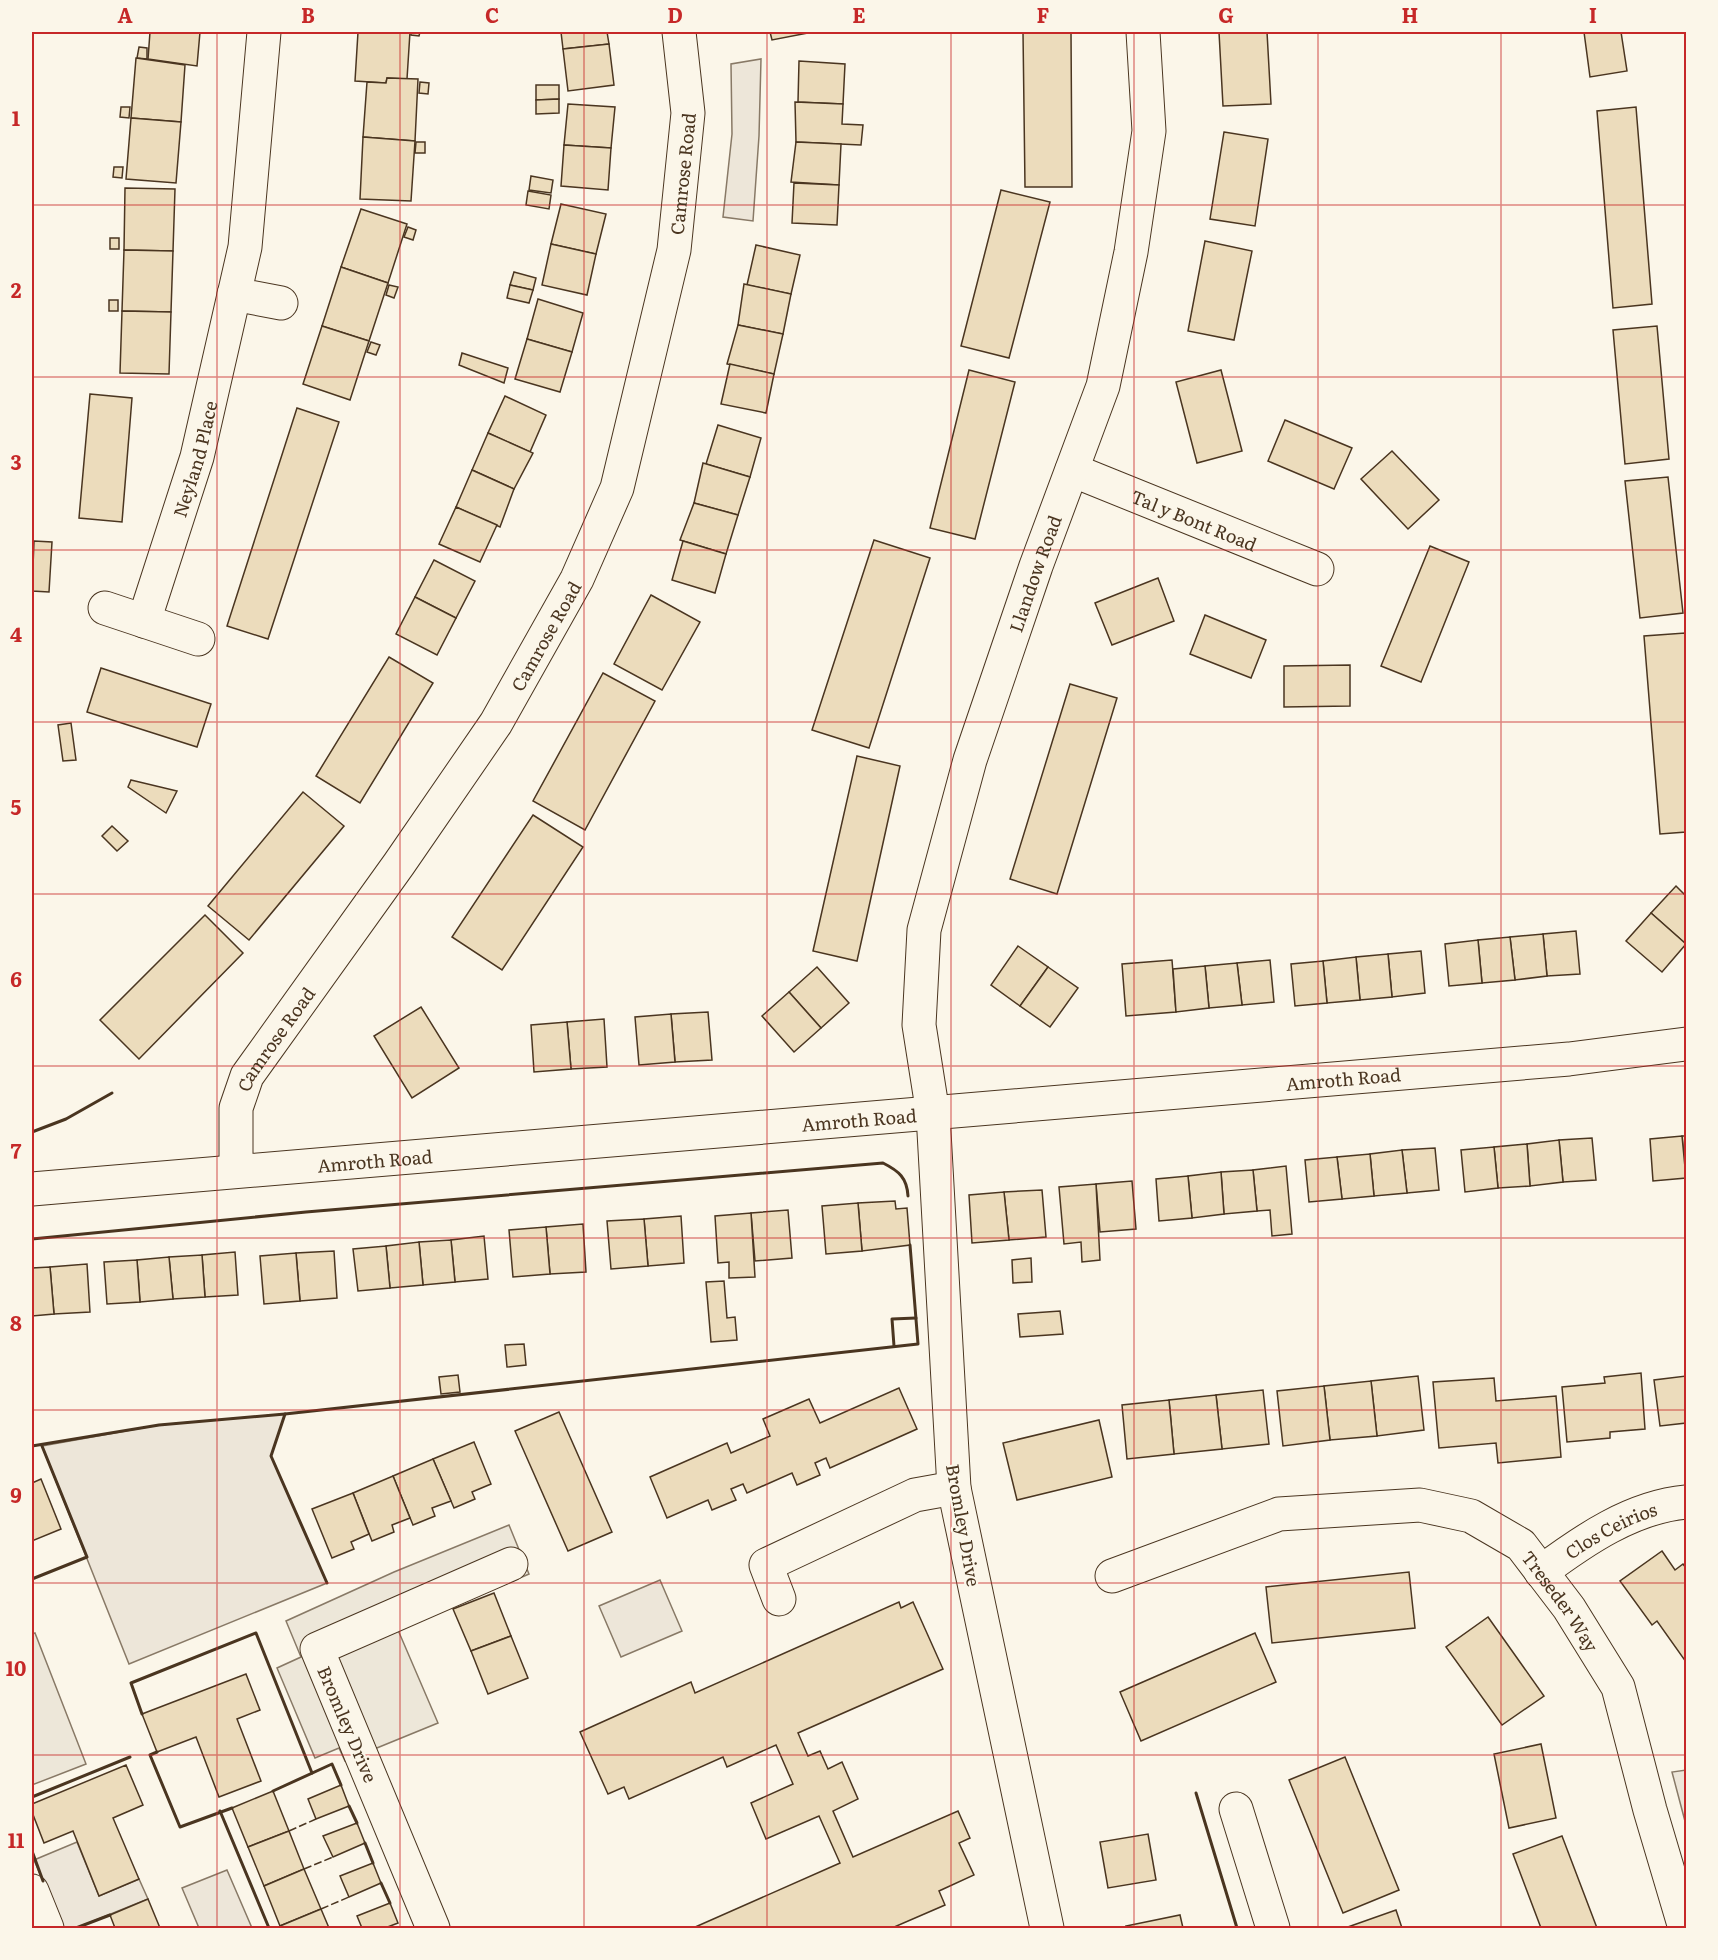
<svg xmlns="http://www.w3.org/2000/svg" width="1718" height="1960" viewBox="0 0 1718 1960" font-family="Literata,serif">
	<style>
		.green { fill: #ede6d9; stroke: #887966; stroke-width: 1.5 }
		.parking { fill: #ede7d9; stroke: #887966; stroke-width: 1.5 }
		.building { fill: #ecdcbc; stroke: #4a3520; stroke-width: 1.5 }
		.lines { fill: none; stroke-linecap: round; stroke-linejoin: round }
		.minor-casing { stroke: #4a3520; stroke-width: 35 }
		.minor { stroke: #fbf6e9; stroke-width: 33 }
		.fence { stroke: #4a3520; stroke-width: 1.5; stroke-dasharray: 8 3; stroke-linecap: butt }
		.wall { stroke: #4a3520; stroke-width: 3 }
		.grid { fill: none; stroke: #c62828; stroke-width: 1.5; stroke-opacity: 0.55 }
		.labels { text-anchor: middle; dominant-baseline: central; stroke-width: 4.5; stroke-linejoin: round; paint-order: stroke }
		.street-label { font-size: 18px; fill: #4a3520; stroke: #fbf6e9 }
		.neatline { fill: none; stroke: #c62828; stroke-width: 2 }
		.grid-label { font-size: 20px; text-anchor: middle; font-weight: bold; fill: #c62828 }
	</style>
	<rect width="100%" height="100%" fill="#fbf6e9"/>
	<g class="green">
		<path d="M761,59L759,136L753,221L723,217L732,134L731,64Z"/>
		<path d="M285,1414L271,1456L327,1583L129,1664L42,1446L159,1425Z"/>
		<path d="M660,1580L682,1631L621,1657L599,1606Z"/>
		<path d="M1686,1770V1825L1672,1772Z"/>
		<path d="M77,1842L99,1896L139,1879L148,1899L76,1928H63L34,1860Z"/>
		<path d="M227,1870L252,1928H199L182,1888Z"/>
	</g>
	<g class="parking">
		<path d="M509,1525L529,1574L398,1630L438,1723L345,1761L339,1748L315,1758L277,1668L301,1657L286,1621L394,1572Z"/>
		<path d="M35,1633L86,1764L32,1785V1634Z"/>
	</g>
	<g class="building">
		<path d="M150,32H200L197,66L148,59Z"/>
		<path d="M358,32H410L407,79L387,78L386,83L355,81Z"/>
		<path d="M411,32H420L419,36L411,35Z"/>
		<path d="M561,32H607L609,44L563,49Z"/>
		<path d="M770,32H813L772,40Z"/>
		<path d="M1023,32H1071L1072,187H1025Z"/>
		<path d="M1219,32H1267L1271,104L1223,106Z"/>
		<path d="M1584,32H1621L1627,71L1590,77Z"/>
		<path d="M609,44L614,85L568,91L563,49Z"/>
		<path d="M139,47L147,48V59L137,58Z"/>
		<path d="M136,58L185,65L181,122L131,118Z"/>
		<path d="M799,61L845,64L843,104L798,102Z"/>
		<path d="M387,78L418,79L415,141L363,137L367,82L386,83Z"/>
		<path d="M420,82L429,83L428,94L419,93Z"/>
		<path d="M536,85H559V99L536,100Z"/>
		<path d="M559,99V113L536,114V100Z"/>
		<path d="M795,102L843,104L842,124L863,125L861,145L796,142Z"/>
		<path d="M568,104L615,107L611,148L564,145Z"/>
		<path d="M121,107H130L129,118L120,117Z"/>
		<path d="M1636,107L1652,304L1613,308L1597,111Z"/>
		<path d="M131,118L181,122L176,183L126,179Z"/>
		<path d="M1224,132L1268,139L1255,226L1210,219Z"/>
		<path d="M363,137L415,141L411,201L360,199Z"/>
		<path d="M416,142H425V153H415Z"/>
		<path d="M796,142L841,144L839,185L791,182Z"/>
		<path d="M564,145L611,148L608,190L561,186Z"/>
		<path d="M114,167H123L122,178L113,177Z"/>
		<path d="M531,176L553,180L551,193L529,190Z"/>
		<path d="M794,183L839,185L837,225L792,223Z"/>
		<path d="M125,188L175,189L173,251L124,250Z"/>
		<path d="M1001,190L1050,202L1009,358L961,346Z"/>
		<path d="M528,191L551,195L549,209L526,205Z"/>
		<path d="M561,204L606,214L596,254L551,244Z"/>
		<path d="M361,209L407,224L388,283L341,267Z"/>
		<path d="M408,227L416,230L413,240L404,237Z"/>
		<rect x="110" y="238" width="9" height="11"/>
		<path d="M1205,241L1252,251L1234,340L1188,331Z"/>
		<path d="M551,244L596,254L587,295L542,285Z"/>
		<path d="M756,245L800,255L791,294L747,285Z"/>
		<path d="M124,250L173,251L171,312L122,311Z"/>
		<path d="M341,267L388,283L369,341L322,326Z"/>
		<path d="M514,272L536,278L533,290L510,285Z"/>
		<path d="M744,284L791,294L783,334L738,325Z"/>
		<path d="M389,285L398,287L394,298L386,295Z"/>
		<path d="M510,285L533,290L529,303L507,298Z"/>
		<path d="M538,299L583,313L572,352L527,339Z"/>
		<rect x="109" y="300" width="9" height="11"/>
		<path d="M122,311L171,312L169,374L120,373Z"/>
		<path d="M738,325L783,334L774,374L727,364Z"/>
		<path d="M322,326L369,341L350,400L303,384Z"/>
		<path d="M1657,326L1669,459L1625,464L1613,330Z"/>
		<path d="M527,339L572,352L560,392L515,379Z"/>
		<path d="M371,342L380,345L376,355L367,352Z"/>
		<path d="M462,353L508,368L504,383L459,365Z"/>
		<path d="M730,364L774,374L766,413L721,404Z"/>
		<path d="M969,370L1015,382L975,539L930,528Z"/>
		<path d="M1221,370L1242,451L1197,463L1176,382Z"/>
		<path d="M90,394L132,398L122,522L79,518Z"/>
		<path d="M505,396L546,415L530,452L488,433Z"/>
		<path d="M297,408L339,422L268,639L227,626Z"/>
		<path d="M1285,420L1352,448L1334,489L1268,461Z"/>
		<path d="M718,425L761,438L750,477L706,464Z"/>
		<path d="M488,433L533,453L514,489L472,470Z"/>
		<path d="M1392,451L1439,500L1408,529L1361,479Z"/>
		<path d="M703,463L750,477L738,515L694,503Z"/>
		<path d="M472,470L514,489L500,527L456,507Z"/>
		<path d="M1668,477L1683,613L1640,618L1625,481Z"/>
		<path d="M694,503L738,515L726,554L680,540Z"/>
		<path d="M456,507L497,525L480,562L439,544Z"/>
		<path d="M874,540L930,558L869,748L812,730Z"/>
		<path d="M34,541L52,542L49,592L32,591Z"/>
		<path d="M683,541L726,554L715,593L672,580Z"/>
		<path d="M1430,546L1469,562L1421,682L1381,666Z"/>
		<path d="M434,560L475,581L456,618L415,597Z"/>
		<path d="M1158,578L1174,621L1112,645L1095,603Z"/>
		<path d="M651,595L700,622L662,690L614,664Z"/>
		<path d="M415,597L456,618L437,655L396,634Z"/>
		<path d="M1205,615L1266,640L1251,678L1190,654Z"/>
		<path d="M1685,633L1686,832L1660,834L1644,636Z"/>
		<path d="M389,657L433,683L360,803L316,776Z"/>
		<path d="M1350,665V706L1284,707V666Z"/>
		<path d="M101,668L211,704L197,747L87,712Z"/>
		<path d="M603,673L655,701L585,830L533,801Z"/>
		<path d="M1070,684L1117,698L1057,894L1010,879Z"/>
		<path d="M71,723L76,760L63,761L58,725Z"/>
		<path d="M857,756L900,766L857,961L813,951Z"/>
		<path d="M131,780L177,791L166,813L128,787Z"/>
		<path d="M303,792L344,826L249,940L208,906Z"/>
		<path d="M533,815L583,847L502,970L452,937Z"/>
		<path d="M112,826L128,841L117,851L102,836Z"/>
		<path d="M1676,886L1686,896V944L1651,913Z"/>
		<path d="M1651,913L1686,944L1662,972L1626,941Z"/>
		<path d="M205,915L243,953L139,1059L100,1020Z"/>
		<path d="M1576,931L1580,974L1547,976L1543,934Z"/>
		<path d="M1543,934L1547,976L1515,980L1510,937Z"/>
		<path d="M1510,937L1515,980L1482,983L1478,940Z"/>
		<path d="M1478,940L1482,983L1449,986L1445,944Z"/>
		<path d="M1018,946L1048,967L1020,1006L991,985Z"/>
		<path d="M1421,951L1425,993L1392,997L1388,954Z"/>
		<path d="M1388,954L1392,997L1360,1000L1356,957Z"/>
		<path d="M1356,957L1360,1000L1327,1003L1323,961Z"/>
		<path d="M1172,960L1176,1012L1126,1016L1122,964Z"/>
		<path d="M1270,960L1274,1002L1242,1005L1237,963Z"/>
		<path d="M1323,961L1327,1003L1295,1006L1291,964Z"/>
		<path d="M1237,963L1242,1005L1209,1008L1205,966Z"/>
		<path d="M1205,966L1209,1008L1176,1012L1173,969Z"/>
		<path d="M817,967L849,1003L821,1028L789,992Z"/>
		<path d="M1048,967L1078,988L1050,1027L1020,1006Z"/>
		<path d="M789,992L821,1028L794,1052L762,1016Z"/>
		<path d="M421,1007L459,1068L412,1098L374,1036Z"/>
		<path d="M708,1012L712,1060L675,1062L671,1014Z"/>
		<path d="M671,1014L675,1062L639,1065L635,1017Z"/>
		<path d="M604,1019L607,1067L571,1069L567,1022Z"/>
		<path d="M567,1022L571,1069L534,1072L531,1025Z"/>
		<path d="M1682,1136H1686V1178Z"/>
		<path d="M1682,1136L1686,1178L1653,1181L1650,1139Z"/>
		<path d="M1592,1138L1596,1180L1563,1182L1559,1140Z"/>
		<path d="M1559,1140L1563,1182L1530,1186L1527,1144Z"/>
		<path d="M1527,1144L1530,1186L1498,1188L1494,1147Z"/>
		<path d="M1494,1147L1498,1188L1465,1192L1461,1150Z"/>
		<path d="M1435,1148L1439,1190L1407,1193L1402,1150Z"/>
		<path d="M1402,1150L1407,1193L1374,1196L1370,1154Z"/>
		<path d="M1370,1154L1374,1196L1342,1199L1337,1157Z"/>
		<path d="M1337,1157L1342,1199L1309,1202L1305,1160Z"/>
		<path d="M1286,1166L1292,1234L1272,1236L1270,1210L1257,1211L1253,1170Z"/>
		<path d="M1253,1170L1257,1211L1224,1214L1221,1172Z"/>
		<path d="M1221,1172L1224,1214L1192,1218L1188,1176Z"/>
		<path d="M1188,1176L1192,1218L1159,1221L1156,1179Z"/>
		<path d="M1132,1181L1136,1229L1100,1232L1096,1184Z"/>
		<path d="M1096,1184L1100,1260L1082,1262L1081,1242L1064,1244L1059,1187Z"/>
		<path d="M1042,1190L1046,1237L1009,1240L1004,1192Z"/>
		<path d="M1004,1192L1009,1240L972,1243L969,1195Z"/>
		<path d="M895,1201L896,1209L907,1208L910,1245L862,1251L858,1203Z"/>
		<path d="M858,1203L862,1251L826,1254L822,1206Z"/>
		<path d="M788,1210L792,1258L755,1261L751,1213Z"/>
		<path d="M751,1213L755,1277L729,1278V1262L718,1263L715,1216Z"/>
		<path d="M681,1216L684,1263L648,1266L644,1219Z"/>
		<path d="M644,1219L648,1266L611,1269L607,1221Z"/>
		<path d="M583,1224L586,1272L550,1274L546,1227Z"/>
		<path d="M546,1227L550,1274L513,1277L509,1230Z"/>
		<path d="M484,1236L488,1279L455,1282L451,1240Z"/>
		<path d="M451,1240L455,1282L423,1285L419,1242Z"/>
		<path d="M419,1242L423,1285L390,1288L386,1246Z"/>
		<path d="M386,1246L390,1288L358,1291L353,1249Z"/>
		<path d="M334,1251L337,1298L300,1301L296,1253Z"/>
		<path d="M235,1252L238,1295L205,1297L202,1255Z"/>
		<path d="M296,1253L300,1301L264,1304L260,1256Z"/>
		<path d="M202,1255L205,1297L173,1299L169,1257Z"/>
		<path d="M169,1257L173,1299L140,1302L137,1260Z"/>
		<path d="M1031,1258L1032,1282L1013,1283L1012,1260Z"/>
		<path d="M137,1260L140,1302L107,1304L104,1262Z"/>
		<path d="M87,1264L90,1312L54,1314L50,1267Z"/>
		<path d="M50,1267L54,1314L32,1316V1268Z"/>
		<path d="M724,1281L727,1318L735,1317L737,1340L711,1342L706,1282Z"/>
		<path d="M1060,1311L1063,1334L1020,1337L1018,1314Z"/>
		<path d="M524,1344L526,1365L507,1367L505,1345Z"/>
		<path d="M1641,1373L1645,1429L1610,1432V1438L1567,1442L1562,1387L1605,1383L1604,1377Z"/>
		<path d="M458,1375L460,1392L441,1394L439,1377Z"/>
		<path d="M1418,1376L1424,1430L1377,1436L1371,1381Z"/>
		<path d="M1686,1376V1423L1660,1426L1654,1380Z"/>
		<path d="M1494,1378L1496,1401L1556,1396L1561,1457L1498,1463L1496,1443L1439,1448L1433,1382Z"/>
		<path d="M1371,1381L1377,1436L1330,1440L1324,1386Z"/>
		<path d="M1324,1386L1330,1440L1283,1446L1277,1391Z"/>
		<path d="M899,1388L917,1429L830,1468L826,1458L815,1463L820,1475L797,1485L792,1473L747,1493L743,1484L731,1489L736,1500L712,1510L708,1500L667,1518L650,1477L727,1443L731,1453L770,1436L763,1419L809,1399L820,1423Z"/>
		<path d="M1263,1390L1269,1444L1222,1449L1216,1395Z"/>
		<path d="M1216,1395L1222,1449L1174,1454L1169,1400Z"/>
		<path d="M1169,1400L1174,1454L1127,1459L1122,1405Z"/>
		<path d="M559,1412L612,1532L568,1551L515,1431Z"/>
		<path d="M1099,1420L1112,1477L1017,1500L1003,1443Z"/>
		<path d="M474,1442L491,1484L472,1492L475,1499L454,1508L433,1459Z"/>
		<path d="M433,1459L451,1501L432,1508L435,1516L413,1525L393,1476Z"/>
		<path d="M393,1476L410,1518L392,1525L394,1532L372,1541L353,1493Z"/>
		<path d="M41,1479L61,1529L32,1541V1483Z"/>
		<path d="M353,1493L369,1534L351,1542L354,1549L332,1558L312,1509Z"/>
		<path d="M1662,1551L1675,1570L1683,1564L1686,1568V1662L1657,1621L1652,1625L1620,1581Z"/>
		<path d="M1409,1572L1415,1628L1272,1643L1266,1587Z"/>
		<path d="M494,1593L511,1636L471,1651L453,1609Z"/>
		<path d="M899,1602L901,1608L913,1602L943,1669L798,1733L808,1756L820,1751L828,1769L842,1762L858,1799L833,1811L853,1857L958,1811L970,1838L959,1843L974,1875L939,1891L945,1905L892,1928H693L840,1863L819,1816L766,1839L751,1803L793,1784L776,1745L727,1767L723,1757L629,1799L624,1787L608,1794L580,1732L691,1682L695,1693Z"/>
		<path d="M1488,1617L1544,1696L1502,1725L1446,1647Z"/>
		<path d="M1255,1633L1276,1682L1141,1741L1120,1692Z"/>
		<path d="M511,1636L528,1678L488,1694L471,1651Z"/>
		<path d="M246,1674L260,1710L237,1719L261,1781L219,1797L196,1737L157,1752L142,1714Z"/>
		<path d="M1541,1744L1556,1818L1509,1828L1494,1754Z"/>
		<path d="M1345,1757L1399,1890L1343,1913L1289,1780Z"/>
		<path d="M126,1765L143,1805L113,1818L139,1879L99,1896L73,1831L44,1843L32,1812V1804Z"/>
		<path d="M341,1785L349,1806L316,1819L308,1799Z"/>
		<path d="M273,1791L289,1831L248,1847L232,1808Z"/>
		<path d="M357,1823L365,1843L333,1857L323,1836Z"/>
		<path d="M289,1831L304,1869L264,1886L248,1847Z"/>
		<path d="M1148,1834L1156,1880L1108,1888L1100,1842Z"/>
		<path d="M1562,1836L1597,1928H1541L1513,1854Z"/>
		<path d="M373,1863L381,1883L349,1897L340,1876Z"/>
		<path d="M304,1869L321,1909L280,1926L264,1886Z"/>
		<path d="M148,1899L160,1928H115L110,1915Z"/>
		<path d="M390,1903L398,1923L385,1928H362L357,1916Z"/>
		<path d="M321,1909L329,1928H281L280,1926Z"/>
		<path d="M1396,1910L1402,1928H1345Z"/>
		<path d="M1180,1915L1183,1928H1127L1126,1926Z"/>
	</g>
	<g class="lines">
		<g class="minor-casing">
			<g id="minor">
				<path d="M234,294L281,303"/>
				<path id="s1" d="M1072,470L1317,569"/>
				<path d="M105,608L198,639"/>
				<path id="s2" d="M144,621L197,457L245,247L264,32"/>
				<path id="s3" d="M236,1170V1108L247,1076L399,864L496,723L577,579L617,488L674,250L688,113L679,32"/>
				<path id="s4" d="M32,1189L1569,1059L1686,1044"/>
				<path id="s5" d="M1541,1572C1584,1540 1632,1507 1686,1502"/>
				<path id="s6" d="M1112,1576L1279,1514L1420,1505L1471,1516L1521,1545L1569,1608L1618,1687L1650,1810L1685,1928"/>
				<path d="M779,1599L766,1565L915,1495L954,1488"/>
				<path d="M1236,1809L1273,1928"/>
				<path d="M32,1891L47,1928"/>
				<path d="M433,1928L317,1649L511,1564"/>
				<path id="s7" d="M1047,1928L954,1488L933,1114L919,1025L924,930L970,760L1036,566L1103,386L1131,252L1149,131L1143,32"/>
			</g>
		</g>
		<use href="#minor" class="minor"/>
		<g class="fence">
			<path d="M289,1831L316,1819"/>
			<path d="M304,1869L333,1857"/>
			<path d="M321,1909L349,1897"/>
		</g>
		<g class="wall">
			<path d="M32,1132L66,1119L112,1093"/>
			<path d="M32,1239L306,1212L883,1163C899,1171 907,1178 908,1196"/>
			<path d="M894,1346L892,1319L916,1318"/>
			<path d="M285,1414L918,1344L910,1245"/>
			<path d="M32,1446L159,1425L285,1414L271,1456L327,1583"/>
			<path d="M32,1579L87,1557L42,1446"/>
			<path d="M142,1714L131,1683L256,1633L312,1773"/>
			<path d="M157,1752L150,1755L180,1827L232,1808"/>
			<path d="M273,1791L332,1764L341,1785"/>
			<path d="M1196,1793L1237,1928"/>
			<path d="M32,1797L130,1757"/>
			<path d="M349,1806L357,1823"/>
			<path d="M220,1811L269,1928"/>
			<path d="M365,1843L373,1863"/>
			<path d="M32,1851L43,1881"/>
			<path d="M381,1883L390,1903"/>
			<path d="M76,1928L110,1915"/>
		</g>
	</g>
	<path class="grid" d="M217,32V1928M400,32V1928M584,32V1928M767,32V1928M951,32V1928M1134,32V1928M1318,32V1928M1501,32V1928M32,205H1686M32,377H1686M32,550H1686M32,722H1686M32,894H1686M32,1066H1686M32,1238H1686M32,1410H1686M32,1583H1686M32,1755H1686"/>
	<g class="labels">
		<g class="street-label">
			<text stroke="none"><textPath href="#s3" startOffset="1114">Camrose Road</textPath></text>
			<text stroke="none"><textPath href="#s2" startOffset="170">Neyland Place</textPath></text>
			<text stroke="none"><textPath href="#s1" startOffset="132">Tal y Bont Road</textPath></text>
			<text stroke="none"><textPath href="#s7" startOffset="1383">Llandow Road</textPath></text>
			<text stroke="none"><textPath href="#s3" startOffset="628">Camrose Road</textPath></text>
			<text stroke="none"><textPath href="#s3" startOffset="142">Camrose Road</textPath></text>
			<text stroke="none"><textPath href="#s4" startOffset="1316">Amroth Road</textPath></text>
			<text stroke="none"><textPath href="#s4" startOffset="830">Amroth Road</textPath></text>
			<text stroke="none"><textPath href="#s4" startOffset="344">Amroth Road</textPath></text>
			<text transform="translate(964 1525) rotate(80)">Bromley Drive</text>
			<text stroke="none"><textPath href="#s5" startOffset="82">Clos Ceirios</textPath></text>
			<text stroke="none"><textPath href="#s6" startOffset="498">Treseder Way</textPath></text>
			<text transform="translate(348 1724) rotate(67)">Bromley Drive</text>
		</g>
	</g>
	<rect width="1718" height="1960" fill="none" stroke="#fbf6e9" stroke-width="66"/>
	<rect x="33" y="33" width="1652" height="1894" class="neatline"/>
	<g class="grid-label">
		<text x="125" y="23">A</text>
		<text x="308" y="23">B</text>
		<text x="492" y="23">C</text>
		<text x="675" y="23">D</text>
		<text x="859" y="23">E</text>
		<text x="1043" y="23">F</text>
		<text x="1226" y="23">G</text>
		<text x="1410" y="23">H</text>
		<text x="1593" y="23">I</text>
		<text x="16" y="126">1</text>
		<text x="16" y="298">2</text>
		<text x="16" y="470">3</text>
		<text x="16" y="642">4</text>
		<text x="16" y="815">5</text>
		<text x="16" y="987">6</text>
		<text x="16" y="1159">7</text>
		<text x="16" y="1331">8</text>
		<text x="16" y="1503">9</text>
		<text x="16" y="1676">10</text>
		<text x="16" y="1848">11</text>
	</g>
</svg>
